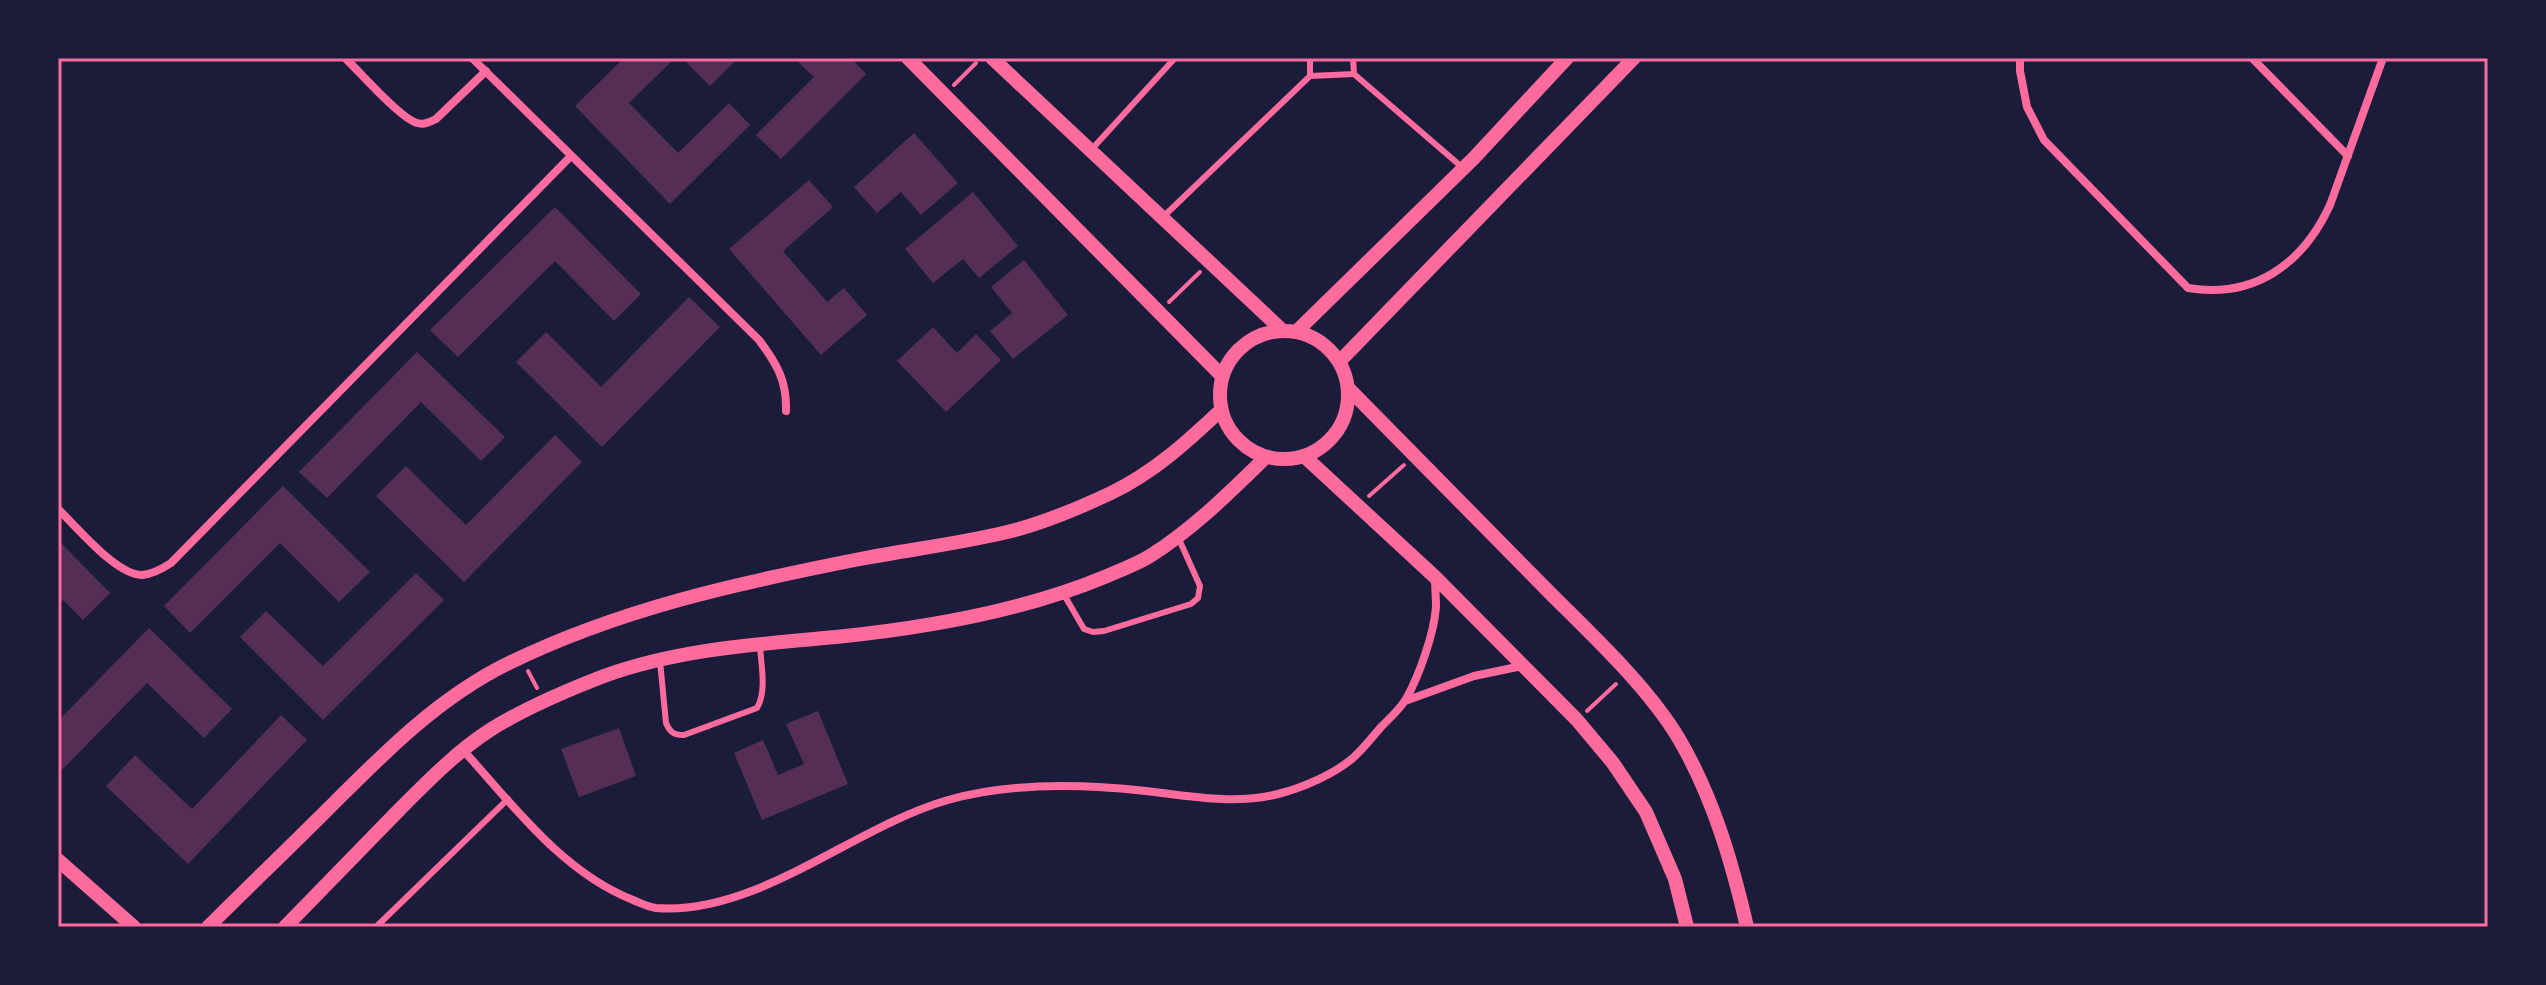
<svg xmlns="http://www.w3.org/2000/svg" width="2546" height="985" viewBox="0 0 2546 985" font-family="'Open Sans',sans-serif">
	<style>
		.building { fill: #542f53 }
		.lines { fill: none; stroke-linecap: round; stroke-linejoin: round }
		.path { stroke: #ff6b9d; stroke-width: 4 }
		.service { stroke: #ff6b9d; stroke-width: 6 }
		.minor { stroke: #ff6b9d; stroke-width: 8 }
		.tertiary { stroke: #ff6b9d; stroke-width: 14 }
		.neatline { fill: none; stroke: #ff6b9d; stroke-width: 3 }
	</style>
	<rect width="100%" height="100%" fill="#1b1b3a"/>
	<g class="building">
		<path d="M624,58H675L629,103L678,153L729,103L750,125L670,204L575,106Z"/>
		<path d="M682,58H738L710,86Z"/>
		<path d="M794,58H851L866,74L781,159L756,135L814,77Z"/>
		<path d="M914,133L958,183L921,215L901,192L877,213L854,187Z"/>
		<path d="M809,180L833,207L783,251L827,302L844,288L867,315L821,355L729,249Z"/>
		<path d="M973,192L1018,246L979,278L963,259L933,283L905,249Z"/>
		<path d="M555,207L641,294L614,321L555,261L458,357L430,330Z"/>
		<path d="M1024,260L1068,315L1013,359L990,331L1012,313L991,287Z"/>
		<path d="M689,297L720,327L602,447L516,362L546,332L601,387Z"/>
		<path d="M933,327L957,353L976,334L1001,360L946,412L897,361Z"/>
		<path d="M417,352L505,437L481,461L421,402L327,498L299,472Z"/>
		<path d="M555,435L582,462L464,582L376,496L406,466L466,525Z"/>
		<path d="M283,486L370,572L339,602L280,543L190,633L164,606Z"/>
		<path d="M61,543L110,593L83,620L63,600L58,605V546Z"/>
		<path d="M416,573L444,600L323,720L240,637L266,611L323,666Z"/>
		<path d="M149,628L232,709L204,738L147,683L58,774V721Z"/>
		<path d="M818,711L848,784L762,820L734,753L763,740L778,775L804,764L786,724Z"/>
		<path d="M281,715L307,740L188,864L106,786L135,755L192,809Z"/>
		<path d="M619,728L636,776L579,797L561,749Z"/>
	</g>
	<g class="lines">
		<g class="path">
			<path d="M954,85L976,63"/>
			<path d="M1169,302L1200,272"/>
			<path d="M1369,496L1404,465"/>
			<path d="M528,671L537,688"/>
			<path d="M1587,711L1616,684"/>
		</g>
		<g class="service">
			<path d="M1354,74L1463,168"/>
			<path d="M1310,76V58"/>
			<path d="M1091,150L1175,58"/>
			<path d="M1163,217L1310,76L1354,74L1353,58"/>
			<path d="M1063,593L1084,629L1093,632L1104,631L1191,604L1198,598L1200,586L1178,537"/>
			<path d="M660,661L666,723C670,732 673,735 684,735L757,708C767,691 761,665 760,646"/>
			<path d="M376,927L508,799"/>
		</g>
		<g class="minor">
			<path d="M345,58C360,72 400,118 417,123C424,125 430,122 436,119L486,71"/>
			<path d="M472,58L759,340C777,364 787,381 786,411"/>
			<path d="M2020,58V71L2027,107L2044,140L2188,288C2254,299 2303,264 2330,205L2383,58"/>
			<path d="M2252,58L2348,156"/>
			<path d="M58,509C77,527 116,575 142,575C153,574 162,569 171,563L571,156"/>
			<path d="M1405,701L1474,676L1522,666"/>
			<path d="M463,750C513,805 562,872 633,900C641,903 648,907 656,908C757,916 853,827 948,800C1010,782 1082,784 1146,791C1189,796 1235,805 1278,794C1302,788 1335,774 1354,757C1364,748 1373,736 1382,726C1390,718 1400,709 1406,699C1419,676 1434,634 1436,607C1436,597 1435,587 1435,577"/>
		</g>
		<g class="tertiary">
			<path d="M908,58L1222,376"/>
			<path d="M992,58L1282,330"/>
			<circle cx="1284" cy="395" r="64"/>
			<path d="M1297,331L1474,158L1567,58"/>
			<path d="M1340,361L1634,58"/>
			<path d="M1349,389C1416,457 1483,525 1550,593C1593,636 1648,687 1679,739C1713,797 1732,862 1747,927"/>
			<path d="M1304,456L1435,577L1577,720L1613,763L1646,812L1675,879L1687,927"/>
			<path d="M58,860L134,927"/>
			<path d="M208,927C248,887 289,848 329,808C383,754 438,698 507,664C619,609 738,583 860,559C907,550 956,544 1003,533C1039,525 1077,509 1111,493C1153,473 1187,442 1221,410"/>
			<path d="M285,927C323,888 361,849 399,810C427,782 456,752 490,730C525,708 565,691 604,676C678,649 759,644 836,637C925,628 1024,611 1107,576C1121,570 1137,564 1150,556C1193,529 1229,493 1265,458"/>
		</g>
	</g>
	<rect width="2546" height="985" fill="none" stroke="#1b1b3a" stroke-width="120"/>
	<rect x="60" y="60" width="2426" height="865" class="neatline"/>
</svg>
